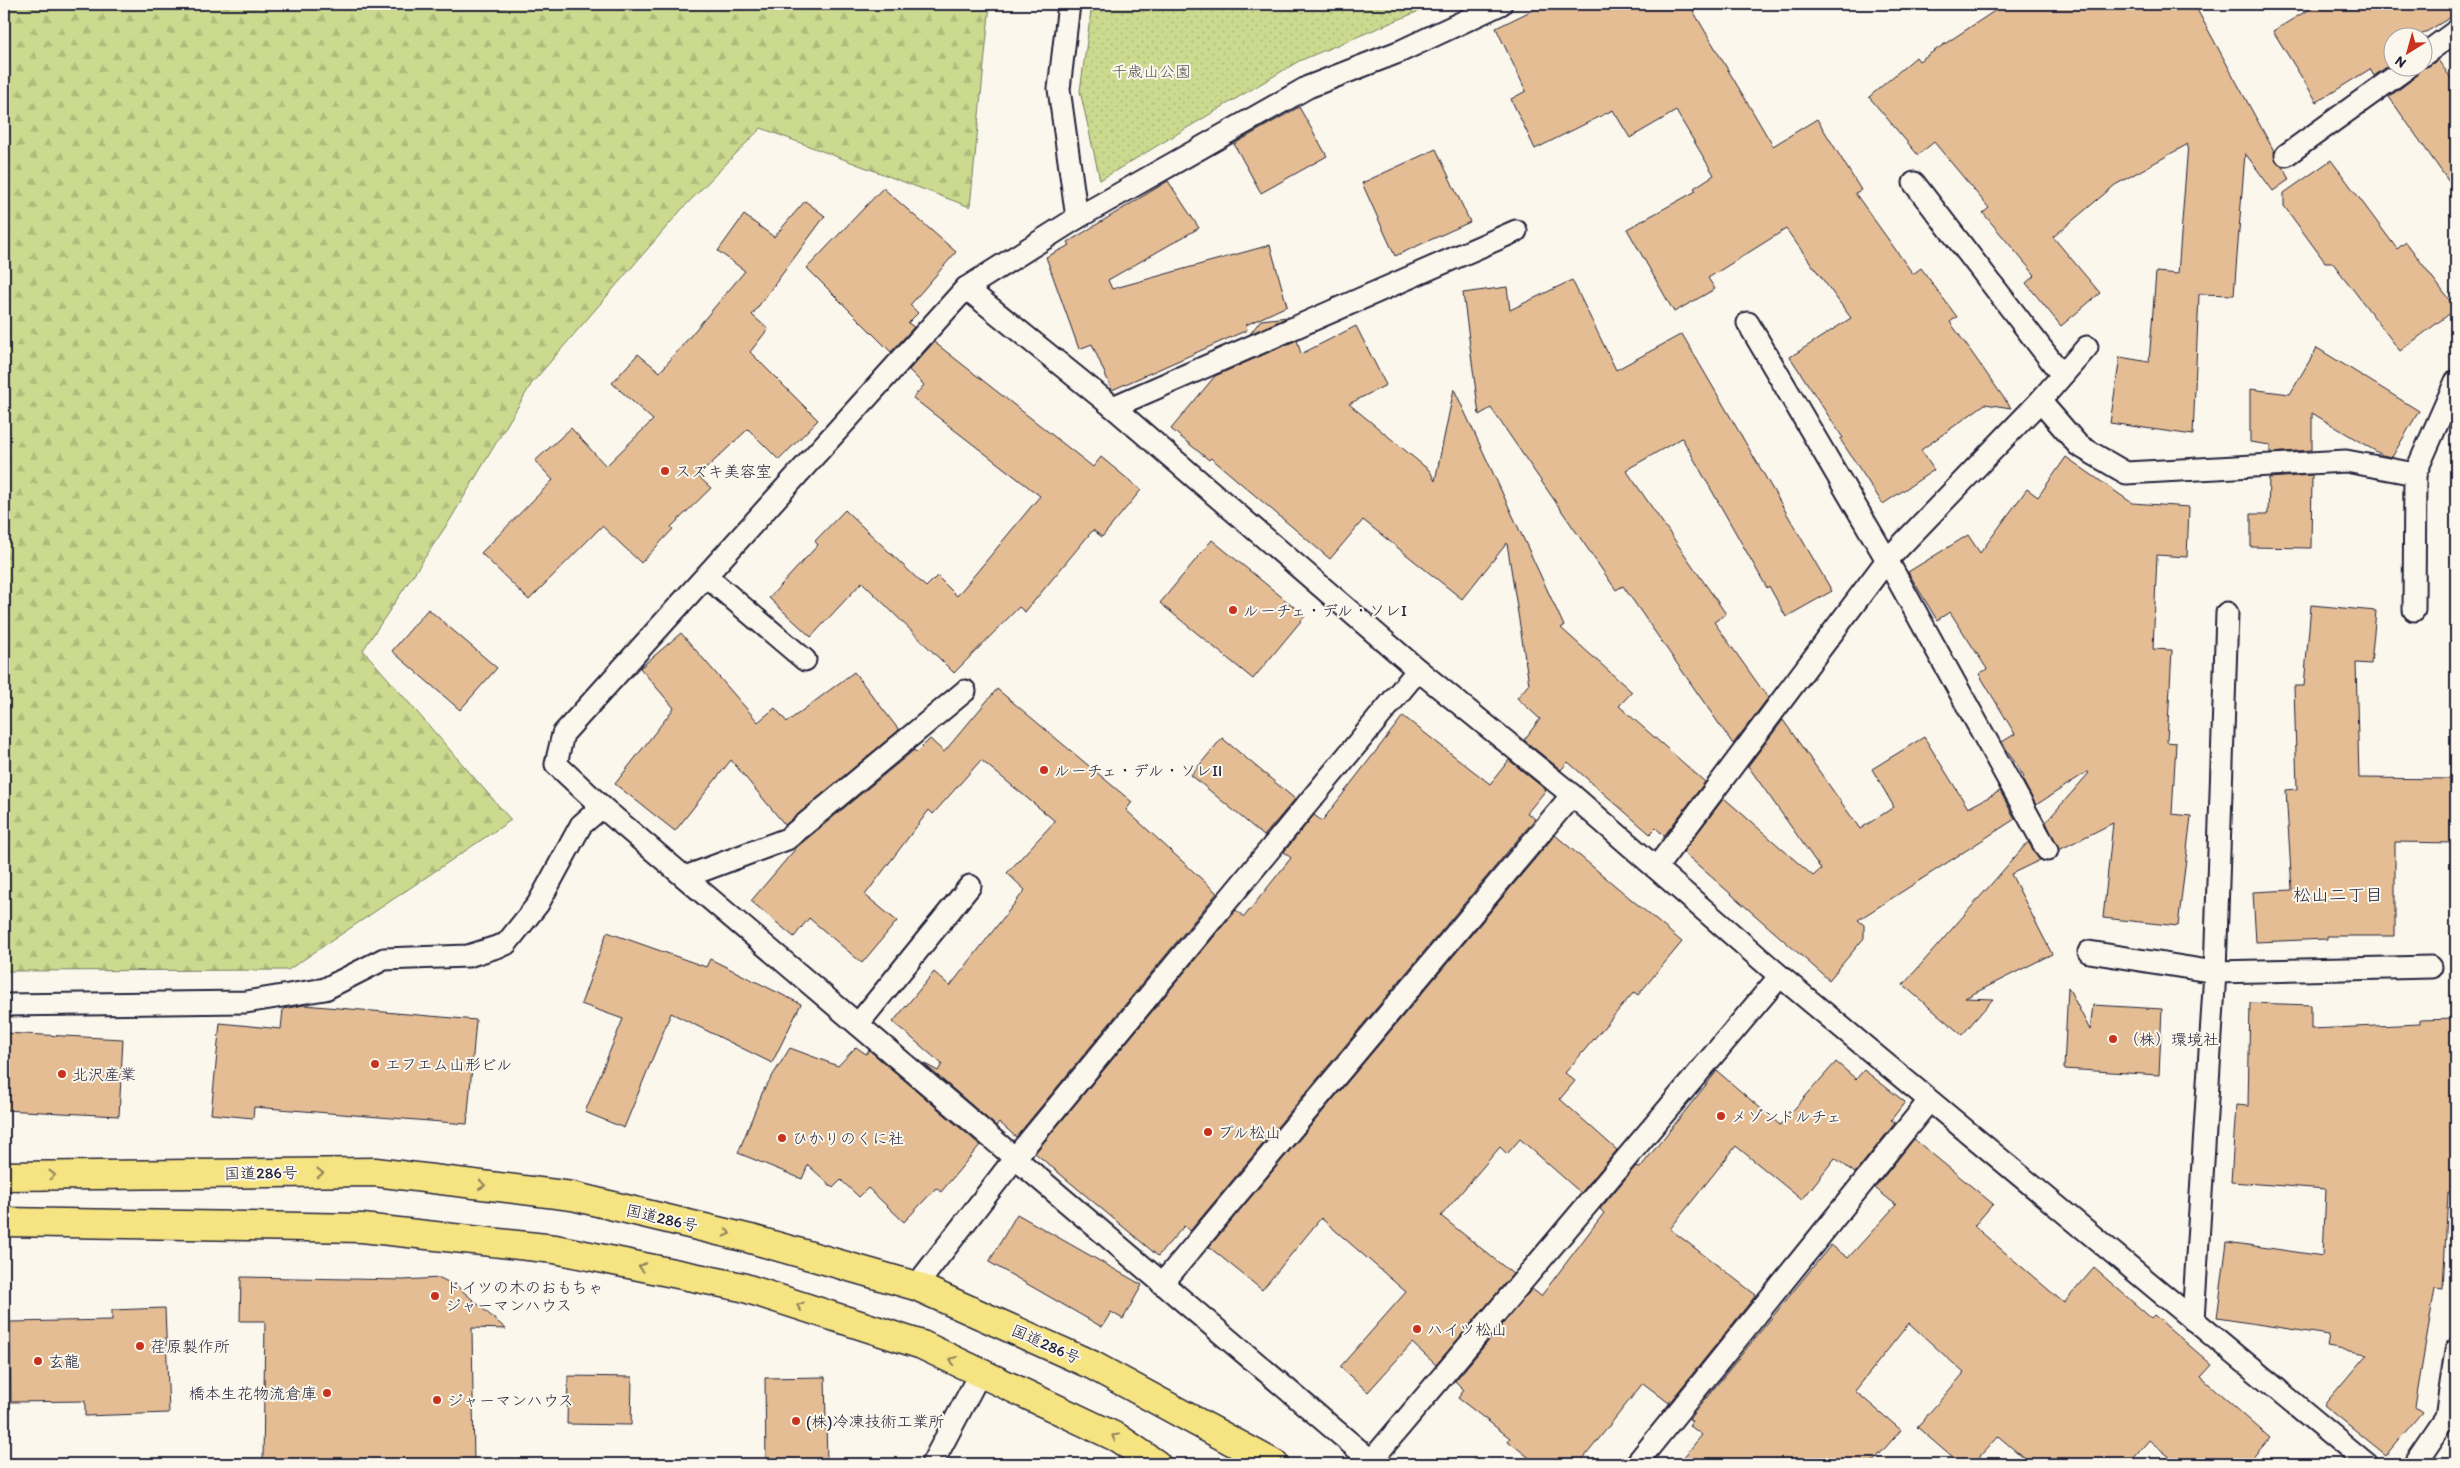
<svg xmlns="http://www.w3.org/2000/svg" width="2460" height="1468" viewBox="0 0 2460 1468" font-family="Itim,'Klee One',sans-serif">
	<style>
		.forest { fill: url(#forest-firs); stroke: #767e64 }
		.park { fill: url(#park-dots); stroke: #767e64 }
		.building { fill: #e4bd94; stroke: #22223b }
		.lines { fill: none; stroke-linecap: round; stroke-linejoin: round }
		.service-casing { stroke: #22223b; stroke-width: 25 }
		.trunk-casing { stroke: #22223b; stroke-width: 31 }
		.service { stroke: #fbf7ec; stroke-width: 21 }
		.trunk { stroke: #f6e381; stroke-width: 28 }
		.oneway { stroke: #8c825e }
		.poi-dot { fill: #c8321e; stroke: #fbf7ec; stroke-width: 2 }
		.labels { text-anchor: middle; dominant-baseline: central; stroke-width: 4; stroke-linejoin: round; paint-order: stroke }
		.park-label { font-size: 16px; fill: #555954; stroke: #fbf7ec }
		.poi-label { font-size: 16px; fill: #22223b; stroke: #fbf7ec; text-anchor: start }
		.street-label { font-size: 16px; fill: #22223b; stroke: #fbf7ec }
		.neighbourhood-label { font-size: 18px; fill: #22223b; stroke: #fbf7ec }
	</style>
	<defs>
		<pattern id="forest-firs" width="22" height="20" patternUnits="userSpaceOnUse" patternTransform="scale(1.25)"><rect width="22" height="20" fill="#cbda8e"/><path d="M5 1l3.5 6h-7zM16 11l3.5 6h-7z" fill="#aebb7b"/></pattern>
		<pattern id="park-dots" width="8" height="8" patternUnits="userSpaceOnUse" patternTransform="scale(1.25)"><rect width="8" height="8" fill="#cbda8e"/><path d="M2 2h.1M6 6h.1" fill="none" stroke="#aebb7b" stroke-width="1.8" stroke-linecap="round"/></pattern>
	</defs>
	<rect width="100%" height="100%" fill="#fbf7ec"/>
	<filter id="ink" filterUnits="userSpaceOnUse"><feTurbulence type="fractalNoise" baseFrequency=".02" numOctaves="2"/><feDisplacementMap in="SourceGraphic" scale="10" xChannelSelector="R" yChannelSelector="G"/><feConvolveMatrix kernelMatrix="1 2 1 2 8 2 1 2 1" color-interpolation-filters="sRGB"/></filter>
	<g filter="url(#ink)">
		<path class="forest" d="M4,4H990L970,207L761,128L682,209L532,383L450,520L363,650L511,820L288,970L4,971Z"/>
		<path class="park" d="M1092,4H1436L1299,61L1100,180L1080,91Z"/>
		<g class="building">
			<path d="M1545,4H1689L1773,146L1817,119L1861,190L1855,193L1913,274L1921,268L1957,317L1950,322L2011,408L1985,404L1921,450L1934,470L1883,504L1840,439L1843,438L1790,357L1851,318L1786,229L1708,278L1715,289L1674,312L1627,229L1696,191L1694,188L1714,175L1676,111L1630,138L1613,110L1535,149L1511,99L1526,91L1496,28Z"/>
			<path d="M2005,4H2194L2274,151L2276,162L2283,167L2290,179L2273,191L2245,153L2234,295L2199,294L2193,435L2110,423L2120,357L2149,362L2156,272L2178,274L2188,144L2115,185L2053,237L2100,293L2061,326L2026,283L2035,275L1983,213L1989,208L1934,142L1918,155L1869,97L1916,57L1919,61Z"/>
			<path d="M2318,4H2456V14L2421,35L2424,39L2422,40V38H2392V63L2374,76L2370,69L2317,102L2273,31Z"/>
			<path d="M2438,60L2456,85V192L2389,97L2414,78L2419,68L2429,66Z"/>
			<path d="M1299,107L1327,156L1261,193L1234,144Z"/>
			<path d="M1436,149L1470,222L1395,256L1362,183Z"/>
			<path d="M2331,160L2397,249L2406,242L2456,309L2400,351L2332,262H2325L2284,206V193Z"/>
			<path d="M1168,181L1199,228L1108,280L1112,289L1270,245L1287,306L1246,325L1247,330L1112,390L1092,344L1079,349L1046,257L1070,245L1068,242Z"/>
			<path d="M883,188L956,252L910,305L918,313L908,323L914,327L891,352L807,268Z"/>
			<path d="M805,201L825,216L752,315L768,329L750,352L818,420L779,460L748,429L698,476L711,488L671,527L673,529L641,563L602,526L529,600L481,553L553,480L535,461L571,428L606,466L653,420L612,383L638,354L660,372L745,271L718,251L744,215L774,237Z"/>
			<path d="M1572,280L1616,370L1682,334L1832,591L1786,617L1769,586L1767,588L1682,438L1626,470L1726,614L1714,622L1768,698L1733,744L1623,586L1616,590L1491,408L1479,415L1463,293L1507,287L1510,310Z"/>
			<path d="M1288,317L1250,334L1261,320Z"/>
			<path d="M1356,326L1386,385L1349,404L1430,471L1435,481L1454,389L1564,626L1561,628L1632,692L1619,706L1705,782L1664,836L1656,828L1650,834L1568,762L1561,770L1524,740L1540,719L1517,698L1529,684L1507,543L1462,599L1363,520L1330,559L1211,458L1209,460L1171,429L1215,376L1297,340L1301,354Z"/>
			<path d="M934,342L1093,467L1101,457L1141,490L1102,537L1093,530L1025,612L1019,607L954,673L862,582L811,637L769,598L818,545L815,541L845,510L926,587L937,576L957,596L1040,496L913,398L924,385L909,370Z"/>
			<path d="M2317,348L2419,411L2392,457L2382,455L2312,413V450L2270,453V445L2250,442V389L2290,394Z"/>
			<path d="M2066,457L2132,503L2189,507L2187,557L2157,555L2153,649L2172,650L2167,742L2176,743L2172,814L2191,816L2178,926L2103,918L2113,823L2059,850L2046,822L2089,773L2087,772L2036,805L2022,779L2024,777L2002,742L2015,734L1979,674L1987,669L1950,612L1937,620L1908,572L1968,535L1980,553L2027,489L2038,497Z"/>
			<path d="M2312,475L2311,548L2251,547V514H2268L2269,478Z"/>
			<path d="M1212,540L1305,616L1253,679L1160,603Z"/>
			<path d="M2311,605L2376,611L2371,664L2356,663L2359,778L2456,779V843L2395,842V936H2327V939L2256,942L2253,892L2292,890L2286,790L2297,789L2294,686H2304Z"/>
			<path d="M428,609L497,668L460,710L392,651Z"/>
			<path d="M681,633L758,722L775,708L787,722L854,672L899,730L785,825L731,760L675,831L615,784L674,708L640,668Z"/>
			<path d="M997,689L1132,802L1126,810L1217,893L1016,1137L999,1122L996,1126L923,1063L938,1071L942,1064L893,1022L934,972L950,986L1025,890L1007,873L1055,821L981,760L933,814L929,810L865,895L897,921L862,963L809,918L794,937L751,901L797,847L914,750L916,753L930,739L944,752Z"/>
			<path d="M1403,716L1490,784L1509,760L1546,790L1527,813L1535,819L1190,1231L1184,1226L1158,1256L1035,1153L1236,910L1244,917L1291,858L1284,852L1314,815L1322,821Z"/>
			<path d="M1783,720L1860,829L1894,807L1872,769L1924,737L1968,808L2000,791L2015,819L1858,920L1864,925V938L1829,980L1683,852L1724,798L1813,876L1821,869L1748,766Z"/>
			<path d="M1222,738L1295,799L1264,836L1191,775Z"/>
			<path d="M1555,835L1682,942L1638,995L1634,992L1565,1073L1575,1081L1560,1099L1617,1150L1581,1193L1520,1139L1507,1154L1500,1147L1441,1216L1513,1274L1436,1365L1412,1343L1368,1392L1340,1367L1406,1292L1321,1218L1262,1290L1209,1247Z"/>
			<path d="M2028,842L2040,860L2011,874L2052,954L1965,998L1993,999L1962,1035L1903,985Z"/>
			<path d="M607,932L706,967L710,959L801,1004L772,1063L671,1013L624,1128L585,1112L623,1019L581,1004Z"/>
			<path d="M2068,987L2090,1030L2093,1005L2162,1009L2159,1075L2064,1069Z"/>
			<path d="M2250,1003L2311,1005V1029L2420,1024V1020L2456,1019V1193H2448L2443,1289L2435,1288L2415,1407L2422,1412L2386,1455L2324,1405L2367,1354L2327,1347L2329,1335L2217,1318L2227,1242L2323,1256L2326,1189L2231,1182L2236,1105L2248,1106Z"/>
			<path d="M304,1005L476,1020L467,1124L254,1107L253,1118L211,1114L220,1023L281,1029L283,1009Z"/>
			<path d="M4,1033L123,1039L119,1116L4,1110Z"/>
			<path d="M856,1047L866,1054L869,1050L980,1145L941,1192L936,1188L904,1222L868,1188L859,1197L841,1180L833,1188L808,1165L802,1179L738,1153L763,1091L790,1048L838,1066Z"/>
			<path d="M1836,1062L1856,1079L1864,1070L1905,1102L1891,1120L1895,1123L1855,1173L1835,1158L1802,1200L1736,1146L1670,1229L1756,1295L1669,1403L1643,1383L1579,1464H1537L1508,1441L1510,1438L1458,1398L1464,1390L1455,1381L1532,1289L1541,1296L1604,1213L1600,1209L1636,1166L1639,1169L1717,1071L1780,1125Z"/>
			<path d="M1914,1139L1993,1204L1974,1226L2064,1303L2094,1268L2151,1318L2154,1315L2212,1365L2201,1377L2270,1438L2247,1464H2178L2149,1440L2129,1464H2031L1998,1436L1973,1464H1960L1917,1427L1964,1373L1909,1323L1855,1391L1901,1430L1871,1464H1678L1702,1435L1689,1425L1692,1421L1689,1419L1831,1245L1848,1258L1896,1205L1875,1188Z"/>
			<path d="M1017,1214L1142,1285L1123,1319L1111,1312L1102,1327L989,1262Z"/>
			<path d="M241,1277L403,1280L440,1278L458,1287L506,1329L472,1328L474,1464H263L265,1321H240Z"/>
			<path d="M165,1308L169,1413L85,1416V1401L11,1402L10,1322L112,1320V1310Z"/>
			<path d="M568,1376L632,1377L631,1425L567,1424Z"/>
			<path d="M825,1377L827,1464H766L765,1378Z"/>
		</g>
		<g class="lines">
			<g class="service-casing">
				<g id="service">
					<path d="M1069,4L1059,89L1077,218"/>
					<path d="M2422,56L2456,31"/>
					<path d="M2286,155L2407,68"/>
					<path d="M1914,183L2062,375"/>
					<path d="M966,288L1113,407L1418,670L1572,795L1780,976L2367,1464"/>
					<path d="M1748,323L1887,560L2047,850"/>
					<path d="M2040,401L2078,445L2126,473L2346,461L2415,474"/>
					<path d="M1113,407L1516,231"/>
					<path d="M706,576L805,660"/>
					<path d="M2414,610L2415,474L2456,381"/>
					<path d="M602,807L1375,1464"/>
					<path d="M1656,868L1887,560L2040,401L2087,347"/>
					<path d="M685,877L787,839L965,691"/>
					<path d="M2089,952L2215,972L2431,967"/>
					<path d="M4,1005L246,1002L325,989L384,959L468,956L506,944L538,904L581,825L602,807L556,764L563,734L966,288L1077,218L1308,87L1401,51L1501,4"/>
					<path d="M858,1024L970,886"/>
					<path d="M1162,1284L1572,795"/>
					<path d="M916,1286L1015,1158L1418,670"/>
					<path d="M2193,1320L2215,972L2227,613"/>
					<path d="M1371,1461L1780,976"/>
					<path d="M932,1464L980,1373"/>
					<path d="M1636,1464L1929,1101"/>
					<path d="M2414,1464L2446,1417L2456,1350"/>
				</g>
			</g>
			<g class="trunk-casing">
				<g id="trunk">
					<path d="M4,1176L375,1172L572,1196L751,1239L916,1286L1092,1365L1274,1464"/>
					<path d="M4,1222L362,1228L555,1249L742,1287L922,1345L1118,1438L1156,1464"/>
				</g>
			</g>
			<use href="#service" class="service"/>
			<use href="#trunk" class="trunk"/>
		</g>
		<defs><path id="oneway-chevron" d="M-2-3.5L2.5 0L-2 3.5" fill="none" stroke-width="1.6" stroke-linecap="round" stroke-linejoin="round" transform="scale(1.25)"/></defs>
		<g class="oneway">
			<use href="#oneway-chevron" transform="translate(320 1173) rotate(-1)"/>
			<use href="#oneway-chevron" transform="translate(52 1175) rotate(-1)"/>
			<use href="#oneway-chevron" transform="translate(482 1185) rotate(7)"/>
			<use href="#oneway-chevron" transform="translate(727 1233) rotate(13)"/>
			<use href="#oneway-chevron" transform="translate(642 1267) rotate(-168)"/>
			<use href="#oneway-chevron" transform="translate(800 1306) rotate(-162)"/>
			<use href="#oneway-chevron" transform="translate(953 1360) rotate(-155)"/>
			<use href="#oneway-chevron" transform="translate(1115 1437) rotate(-151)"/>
		</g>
	</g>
	<g class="poi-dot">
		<circle cx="665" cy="471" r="5"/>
		<circle cx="1233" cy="610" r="5"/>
		<circle cx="1044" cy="770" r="5"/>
		<circle cx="2113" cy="1039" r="5"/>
		<circle cx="375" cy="1064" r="5"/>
		<circle cx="62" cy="1074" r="5"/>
		<circle cx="1721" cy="1116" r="5"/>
		<circle cx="1208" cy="1132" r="5"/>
		<circle cx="782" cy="1138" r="5"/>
		<circle cx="435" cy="1296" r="5"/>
		<circle cx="1417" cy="1329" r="5"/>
		<circle cx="140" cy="1346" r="5"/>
		<circle cx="38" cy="1361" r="5"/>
		<circle cx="327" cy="1393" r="5"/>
		<circle cx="437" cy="1400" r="5"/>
		<circle cx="796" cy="1421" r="5"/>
	</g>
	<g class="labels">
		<g class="park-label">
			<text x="1151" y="71">千歳山公園</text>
		</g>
		<g class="poi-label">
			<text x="675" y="471">スズキ美容室</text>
			<text x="1243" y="610">ルーチェ・デル・ソレI</text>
			<text x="1054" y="770">ルーチェ・デル・ソレII</text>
			<text x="2123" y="1039">（株）環境社</text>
			<text x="385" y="1064">エフエム山形ビル</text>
			<text x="72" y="1074">北沢産業</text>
			<text x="1731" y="1116">メゾンドルチェ</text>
			<text x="1218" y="1132">プル松山</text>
			<text x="792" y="1138">ひかりのくに社</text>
			<text x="445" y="1287">ドイツの木のおもちゃ<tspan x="445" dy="18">ジャーマンハウス</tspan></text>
			<text x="1427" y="1329">ハイツ松山</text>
			<text x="150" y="1346">荏原製作所</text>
			<text x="48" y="1361">玄龍</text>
			<text x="317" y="1393" text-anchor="end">橋本生花物流倉庫</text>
			<text x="447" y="1400">ジャーマンハウス</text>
			<text x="806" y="1421">(株)冷凍技術工業所</text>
		</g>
		<g class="street-label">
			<text transform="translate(261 1173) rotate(-1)">国道286号</text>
			<text transform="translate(662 1218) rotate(13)">国道286号</text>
			<text transform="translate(1046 1344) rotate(24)">国道286号</text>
		</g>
		<g class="neighbourhood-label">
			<text x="2338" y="895">松山二丁目</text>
		</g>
	</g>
	<rect width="2460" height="1468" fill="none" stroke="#fbf7ec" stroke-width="20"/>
	<rect x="10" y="10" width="2440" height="1448" fill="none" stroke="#22223b" stroke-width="2" filter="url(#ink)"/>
	<g transform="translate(2408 52) rotate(217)"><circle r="24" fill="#fbf7ec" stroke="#a4a2a5"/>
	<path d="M0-4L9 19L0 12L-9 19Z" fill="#c8321e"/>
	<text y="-8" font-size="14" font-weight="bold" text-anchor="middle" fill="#22223b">N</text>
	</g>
</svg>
